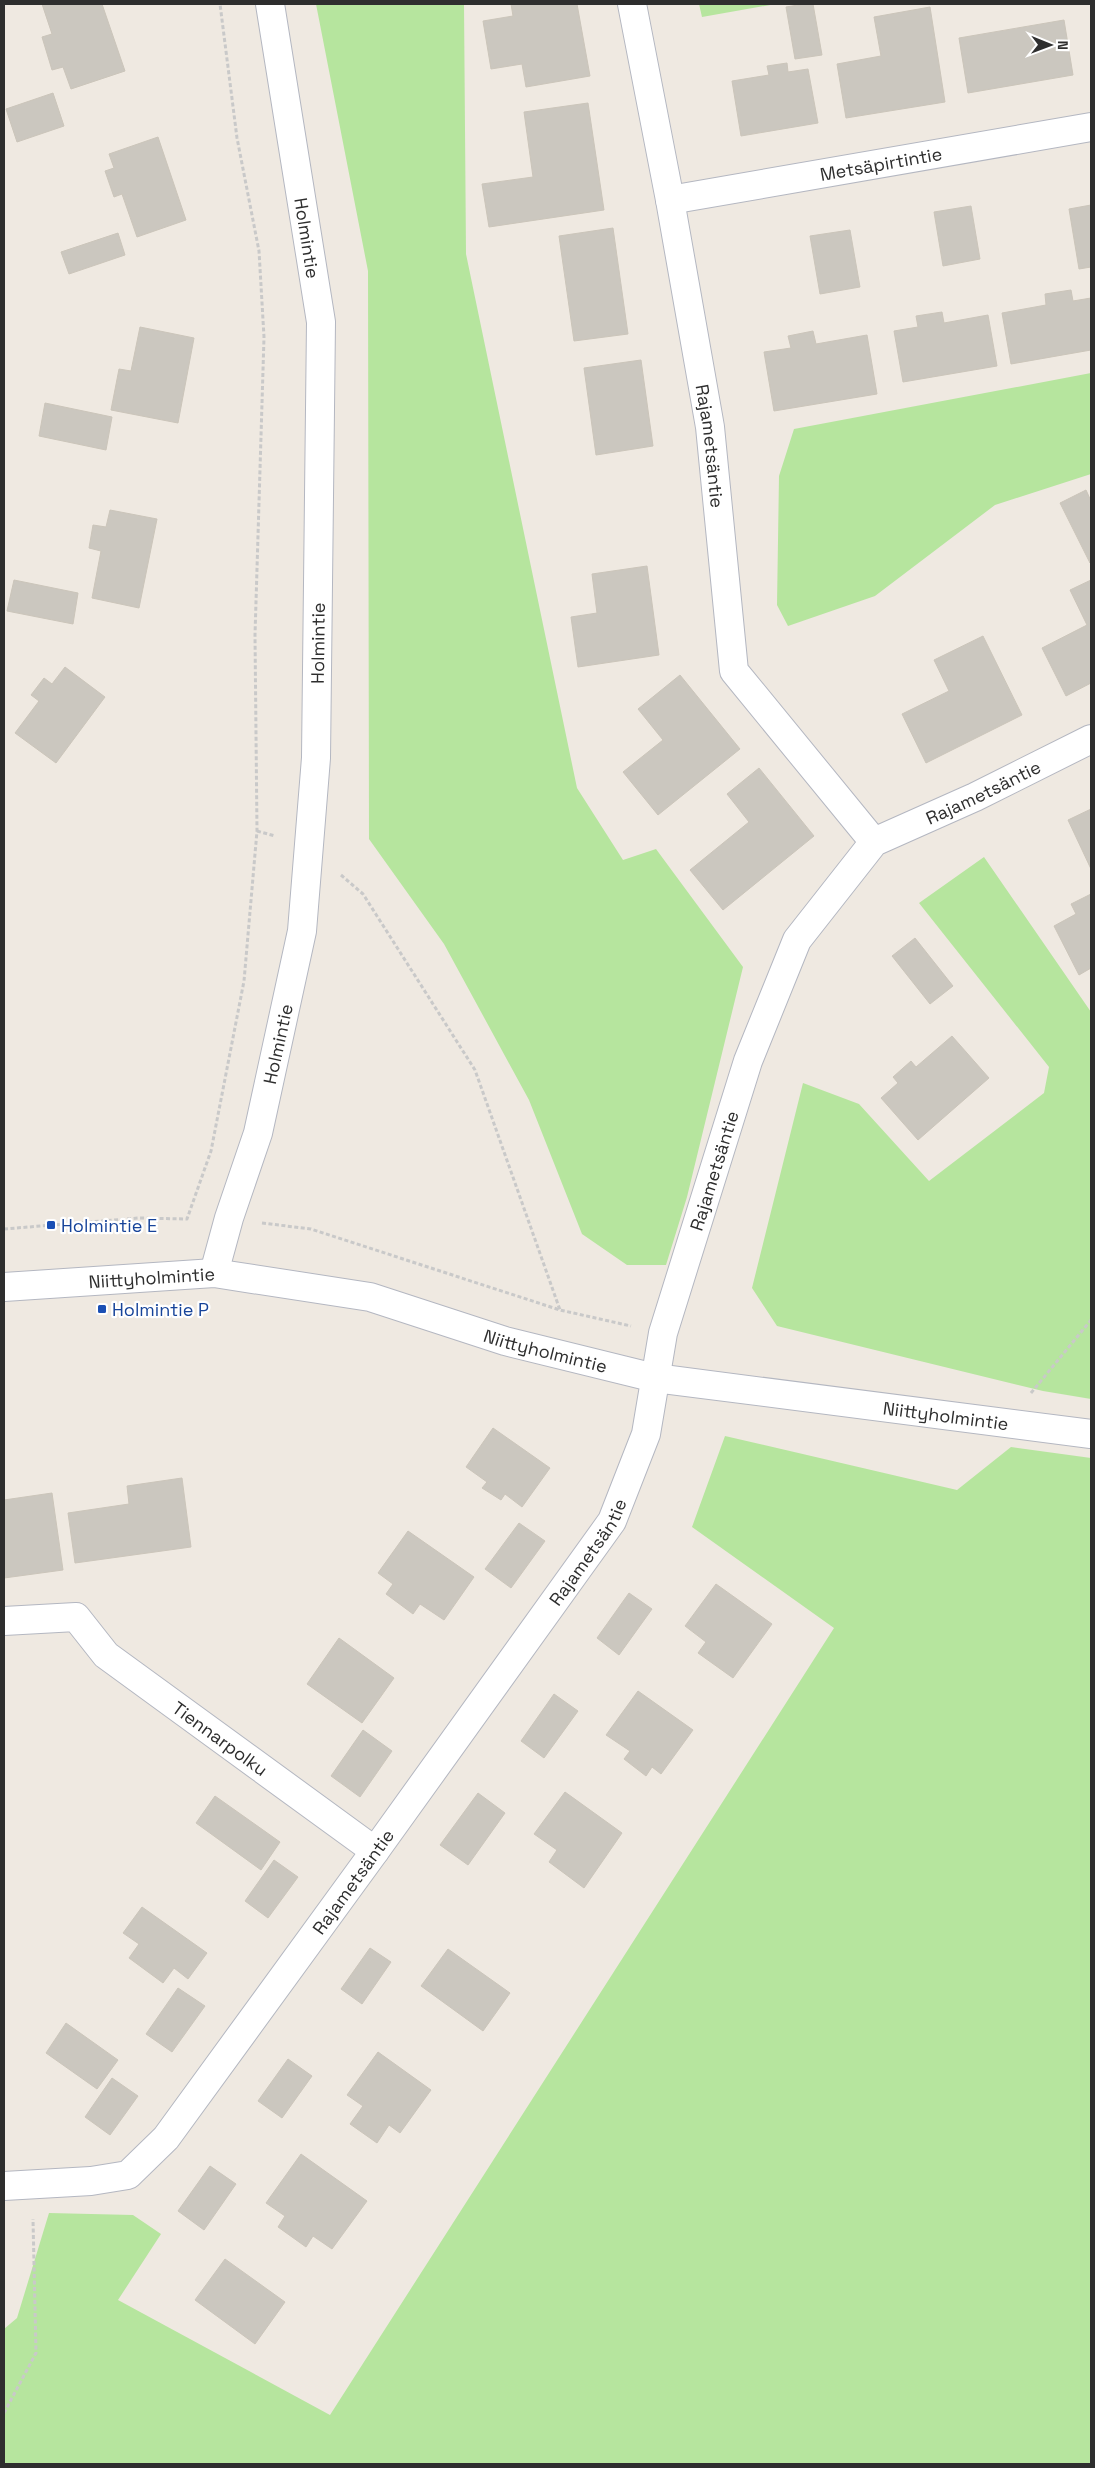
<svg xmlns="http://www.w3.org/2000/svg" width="1095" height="2468" viewBox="0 0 1095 2468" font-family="'Space Grotesk',sans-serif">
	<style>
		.green { fill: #b6e59e }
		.building { fill: #cbc7bf; stroke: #cbc5ba }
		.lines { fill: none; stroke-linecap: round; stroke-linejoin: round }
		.minor-casing { stroke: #b4b7c1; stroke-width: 30 }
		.path { stroke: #c9c9c9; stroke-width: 3; stroke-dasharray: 4 2.5; stroke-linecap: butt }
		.minor { stroke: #fff; stroke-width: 28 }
		.transit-dot { fill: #1a4fb4; stroke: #fff; stroke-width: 2 }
		.labels { text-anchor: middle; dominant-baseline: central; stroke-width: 4.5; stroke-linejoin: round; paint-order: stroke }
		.street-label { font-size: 18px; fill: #2e2e2e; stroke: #fff }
		.transit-label { font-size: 18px; fill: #164399; stroke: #fff; text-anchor: start }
	</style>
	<rect width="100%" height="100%" fill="#efe9e1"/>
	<g class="green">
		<path d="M316,4H464L466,254L577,788L623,860L656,849L743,967L687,1197L666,1265H627L582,1234L529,1100L444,944L369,839L368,271Z"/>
		<path d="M699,4H776L702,17Z"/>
		<path d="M1091,373V474L995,505L875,596L788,626L777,605L779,476L794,429Z"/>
		<path d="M984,857L1091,1012V1399L1043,1391L777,1326L752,1288L803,1083L859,1104L929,1181L1044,1093L1049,1067L919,903Z"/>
		<path d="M725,1436L957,1490L1011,1447L1091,1458V2464H4V2329L17,2318L49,2213L133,2215L161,2234L118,2300L330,2415L834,1628L692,1527Z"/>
	</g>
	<g class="building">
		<path d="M42,4H102L125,71L71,89L63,67L52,70L42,37L52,34Z"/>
		<path d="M511,4H577L590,76L526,87L522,64L491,69L483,21L513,16Z"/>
		<path d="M804,4H813L822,55L795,59L786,7Z"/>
		<path d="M930,7L945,102L846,118L837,64L881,56L874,17Z"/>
		<path d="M1064,20L1073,75L968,93L959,38Z"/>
		<path d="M787,63L788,72L808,69L818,123L741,136L732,81L769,75L767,66Z"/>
		<path d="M53,93L64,126L17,142L6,109Z"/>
		<path d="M588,103L604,210L489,227L482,184L533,177L524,112Z"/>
		<path d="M158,137L186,220L137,237L122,194L114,197L105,171L114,168L109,154Z"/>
		<path d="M1091,205V267L1079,269L1069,209Z"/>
		<path d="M971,206L980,259L943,266L934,212Z"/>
		<path d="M613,228L628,334L574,341L559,236Z"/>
		<path d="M850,230L860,287L820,294L810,236Z"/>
		<path d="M118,233L125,255L69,274L61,252Z"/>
		<path d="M1071,290L1073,301L1091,298V350L1011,364L1002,313L1046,305L1045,294Z"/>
		<path d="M942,312L944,323L988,315L997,366L903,382L894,331L918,327L916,316Z"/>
		<path d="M140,327L194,338L178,423L111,410L119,369L131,371Z"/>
		<path d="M813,331L816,344L867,335L877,394L774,411L764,352L791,348L788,336Z"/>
		<path d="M641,360L653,446L596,455L584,368Z"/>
		<path d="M45,403L112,417L106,450L39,436Z"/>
		<path d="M1086,490L1091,501L1090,563L1060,503Z"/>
		<path d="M110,510L157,519L139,608L92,598L101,551L89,548L93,525L106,527Z"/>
		<path d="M647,566L659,655L578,667L571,617L597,613L592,574Z"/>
		<path d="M14,580L78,593L73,624L7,611Z"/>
		<path d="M1091,580V683L1066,696L1042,648L1087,625L1070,590Z"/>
		<path d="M983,636L1022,715L926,763L902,714L949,691L934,660Z"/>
		<path d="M65,667L105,697L56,763L15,733L39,701L31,695L44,678L52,684Z"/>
		<path d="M680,675L740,749L658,815L623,772L663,740L638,709Z"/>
		<path d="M759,768L814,836L723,910L690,870L749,822L727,794Z"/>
		<path d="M1091,809V869L1068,820Z"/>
		<path d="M1091,894V968L1079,975L1054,926L1076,914L1071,904Z"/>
		<path d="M915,938L953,986L930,1004L892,956Z"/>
		<path d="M952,1036L989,1078L918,1140L881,1098L898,1083L893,1077L911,1061L916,1067Z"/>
		<path d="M493,1428L550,1468L522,1507L505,1494L501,1500L482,1488L487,1482L466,1467Z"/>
		<path d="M182,1478L191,1547L75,1563L68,1513L129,1504L127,1486Z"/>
		<path d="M52,1493L63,1570L4,1578V1500Z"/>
		<path d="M519,1523L545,1541L511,1588L485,1569Z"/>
		<path d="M408,1531L474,1577L444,1620L420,1604L413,1614L386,1594L393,1584L378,1573Z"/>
		<path d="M716,1584L772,1624L733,1678L698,1653L706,1642L685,1626Z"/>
		<path d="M629,1593L652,1609L619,1655L597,1638Z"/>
		<path d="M339,1638L394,1678L362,1723L307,1684Z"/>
		<path d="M638,1691L693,1730L661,1774L652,1767L646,1776L624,1759L630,1751L606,1735Z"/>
		<path d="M554,1694L578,1711L544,1758L521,1741Z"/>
		<path d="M363,1730L392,1751L360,1797L331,1776Z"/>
		<path d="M565,1792L622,1833L584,1888L549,1862L557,1850L534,1834Z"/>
		<path d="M478,1793L505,1813L468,1865L440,1845Z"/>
		<path d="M215,1796L280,1842L261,1870L196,1823Z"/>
		<path d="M274,1860L298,1877L268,1918L245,1901Z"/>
		<path d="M142,1907L207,1953L188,1979L174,1968L163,1983L129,1958L139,1944L123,1933Z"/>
		<path d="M370,1948L391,1962L362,2004L341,1989Z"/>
		<path d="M448,1949L510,1993L483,2031L421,1986Z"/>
		<path d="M178,1988L205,2006L172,2052L146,2034Z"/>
		<path d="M66,2023L118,2060L97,2089L46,2053Z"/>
		<path d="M378,2052L431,2090L400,2133L389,2125L377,2143L350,2124L363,2106L347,2095Z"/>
		<path d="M288,2059L312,2076L282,2118L258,2101Z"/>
		<path d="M112,2078L138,2096L110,2135L85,2117Z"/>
		<path d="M301,2154L367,2201L332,2249L313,2236L306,2247L278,2227L285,2216L266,2203Z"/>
		<path d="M210,2166L236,2184L204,2230L178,2211Z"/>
		<path d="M225,2259L285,2302L255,2344L195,2300Z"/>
	</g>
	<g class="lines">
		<g class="minor-casing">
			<g id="minor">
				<path id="s1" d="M632,4L670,200L710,427L734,671L874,842"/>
				<path id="s2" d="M670,200L1091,127"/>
				<path id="s3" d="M214,1273L229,1218L258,1133L302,931L316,758L321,322L270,4"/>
				<path id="s4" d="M4,1287L214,1273L370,1297L505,1341L655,1378L1091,1434"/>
				<path id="s5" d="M4,1621L76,1617L106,1655L375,1851"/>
				<path id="s6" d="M4,2186L91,2181L128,2175L166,2138L375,1851L612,1521L646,1434L663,1333L748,1061L797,940L874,842L975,797L1091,739"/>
			</g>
		</g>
		<g class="path">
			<path d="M257,831L275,836"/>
			<path d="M341,875L363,894L475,1070L560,1310"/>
			<path d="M262,1223L311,1229L560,1310L631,1326"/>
			<path d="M4,1229L139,1218L187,1219L211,1151L244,981L257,831L255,635L264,337L259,251L237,138L220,4"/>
			<path d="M1031,1393L1091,1320"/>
			<path d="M4,2413L36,2353L33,2219"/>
		</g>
		<use href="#minor" class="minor"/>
	</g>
	<g class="transit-dot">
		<rect x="46" y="1220" width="10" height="10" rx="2.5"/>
		<rect x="97" y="1304" width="10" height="10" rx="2.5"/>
	</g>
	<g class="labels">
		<g class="street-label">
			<text stroke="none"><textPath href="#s2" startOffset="214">Metsäpirtintie</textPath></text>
			<text transform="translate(307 238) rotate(81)">Holmintie</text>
			<text stroke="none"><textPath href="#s1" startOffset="449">Rajametsäntie</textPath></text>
			<text stroke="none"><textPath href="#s3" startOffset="642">Holmintie</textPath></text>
			<text stroke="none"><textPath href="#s6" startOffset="1795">Rajametsäntie</textPath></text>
			<text stroke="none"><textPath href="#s3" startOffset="238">Holmintie</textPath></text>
			<text stroke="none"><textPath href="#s6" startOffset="1305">Rajametsäntie</textPath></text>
			<text stroke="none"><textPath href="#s4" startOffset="148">Niittyholmintie</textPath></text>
			<text stroke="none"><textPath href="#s4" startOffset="552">Niittyholmintie</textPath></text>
			<text stroke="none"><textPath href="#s4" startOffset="958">Niittyholmintie</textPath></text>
			<text stroke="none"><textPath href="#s6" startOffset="900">Rajametsäntie</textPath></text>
			<text stroke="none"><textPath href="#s5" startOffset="262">Tiennarpolku</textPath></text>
			<text stroke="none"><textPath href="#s6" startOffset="495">Rajametsäntie</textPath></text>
		</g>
		<g class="transit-label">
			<text x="61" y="1225">Holmintie E</text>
			<text x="112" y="1309">Holmintie P</text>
		</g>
	</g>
	<rect width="1095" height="2468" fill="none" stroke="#2e2e2e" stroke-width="10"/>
	<g transform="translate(1050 45) rotate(91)" stroke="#ffffff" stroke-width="4" paint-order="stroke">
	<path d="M0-4L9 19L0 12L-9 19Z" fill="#2e2e2e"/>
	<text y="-8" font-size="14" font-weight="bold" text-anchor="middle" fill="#2e2e2e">N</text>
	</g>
</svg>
